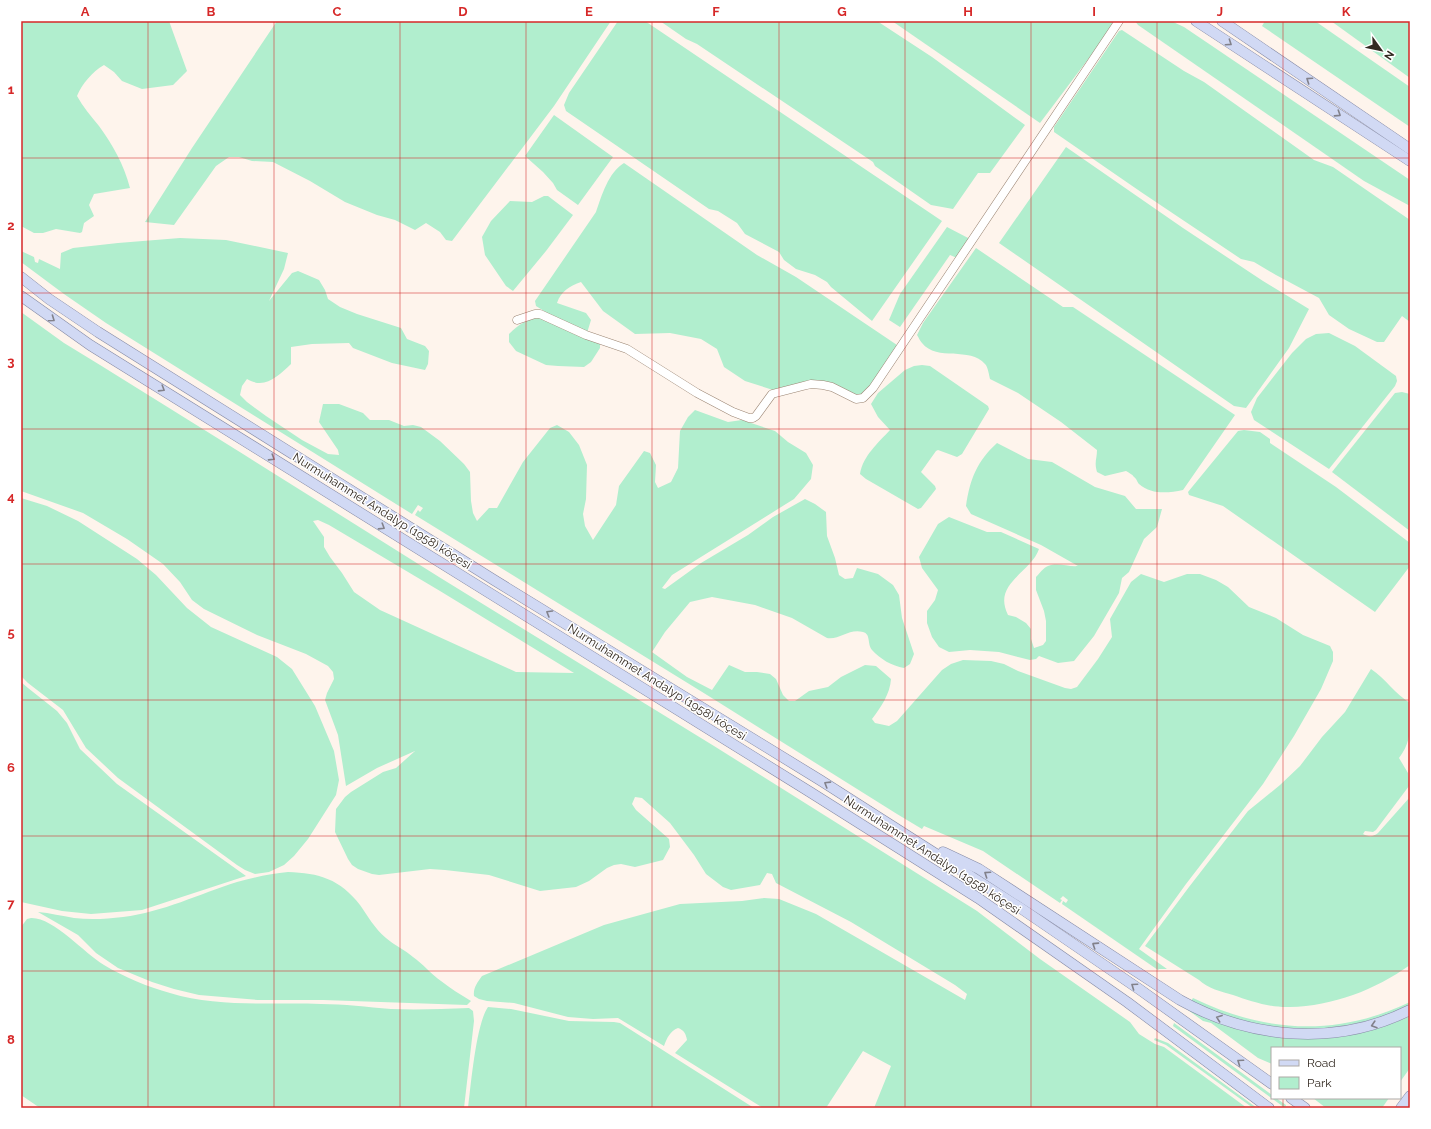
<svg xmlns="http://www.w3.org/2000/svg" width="1431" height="1129" viewBox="0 0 1431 1129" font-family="Raleway,sans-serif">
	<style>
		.green { fill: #b1eece; fill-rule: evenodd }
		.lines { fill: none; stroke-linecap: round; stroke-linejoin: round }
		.minor-casing { stroke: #9b8573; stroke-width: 9 }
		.major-casing { stroke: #858aa5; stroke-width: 11 }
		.minor { stroke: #fff; stroke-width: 8 }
		.major { stroke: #d1d9f4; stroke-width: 10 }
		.oneway { stroke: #82818a }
		.grid { fill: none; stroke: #d62828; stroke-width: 1; stroke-opacity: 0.55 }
		.labels { text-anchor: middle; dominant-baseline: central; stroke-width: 3; stroke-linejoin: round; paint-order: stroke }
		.street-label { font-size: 12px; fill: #322921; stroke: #fff }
		.neatline { fill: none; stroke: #d62828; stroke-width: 1.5 }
		.grid-label { font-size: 13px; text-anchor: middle; font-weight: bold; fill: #d62828 }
	</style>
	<rect width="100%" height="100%" fill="#fef4ec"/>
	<g class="green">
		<path d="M21,21H169L187,71L173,85L142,89L122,81L114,72L104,65C92,72 82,84 77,96C83,107 91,116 99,126C113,145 124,165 130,188L94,194L89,205L94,216L84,223L82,232L80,233L56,229L43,233H34L21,226Z"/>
		<path d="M277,21H611L554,106L452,241L446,240L440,232L426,223L415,230L395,220L377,215L345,202L310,181L273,162L252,161L239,157H229L216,166L174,225L145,222L192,148Z"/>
		<path d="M618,21H645L942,221L872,321L831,287L827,282L815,275L796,269L784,260L779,252L745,234L737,223L718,211L709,209L566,111L564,105L569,93Z"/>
		<path d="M660,21H877L932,57L1025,125L990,173H978L953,209L931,205L875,166L873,162L697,44L686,39Z"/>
		<path d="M892,21H1115L1098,46L1040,123Z"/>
		<path d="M1135,21H1171L1184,27L1410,180V206L1364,181L1138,25Z"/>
		<path d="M1265,21H1315L1410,87V127L1262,26Z"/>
		<path d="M1331,21H1410V78Z"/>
		<path d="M1122,30L1184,71L1204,82L1314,160L1333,167L1410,220V322L1402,316L1384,342H1377L1349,329L1329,315L1319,298L1276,275L1254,262L1241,259L1141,192L1054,132V127L1119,31Z"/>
		<path d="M554,115L613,157L578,205L557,190L553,183L543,172L525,156Z"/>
		<path d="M1066,147L1183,228L1263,281L1309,309L1289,348L1246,408L1234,406L999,243Z"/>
		<path d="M624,163L757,255L796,277L897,345L869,389L863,396L856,397L835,386L773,390L745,381L724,367L717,349L701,339L670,333L635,334L603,311L581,282C570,286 561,291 557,303L586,313L591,320L587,333L560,321L536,306L535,301L596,212C602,195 608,173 624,163Z"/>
		<path d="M544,196H548L573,215L546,251L513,291L506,286L485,255L482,237L491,221L510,201L532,202Z"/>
		<path d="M947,227L970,239L957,258L950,255L900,327L889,320L900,294Z"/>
		<path d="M180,238L226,240L288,253L284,269L269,301L292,273L298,271L319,280L325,290L328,299L340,307L357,314L401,328L407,339L425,346L429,351L428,364L425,370L392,363L353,348L349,343L312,344L291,347V364C278,376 265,390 247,379L242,386L240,395L247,402L266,416L302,440L328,454L339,455L338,450L319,422L323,404H339L363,413L370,420H389L404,426L413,425L421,427L440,441L464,464L470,472L471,501L473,513L477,521L489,508H497L523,462L550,428L557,425L569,432L579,445L587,465L586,499L583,514L585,526L593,540L616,505L619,486L644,451L650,453L656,465L655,482L658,488L671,482L678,468L680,431L688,417L695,410L728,422L742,420L775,431L788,442L806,453L813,465L811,479L794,499L672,575L662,588L665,589L701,563L748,535L773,517L805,499L815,504L826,512L827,536L835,558L839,575L845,579L853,578L857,568L878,574L893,585L899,595L902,618L914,654L910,664L904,668C892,666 880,659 872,650C867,644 871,634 863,632C849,628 840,640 827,638L792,618L755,605L712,597L690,602L665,632L652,652L687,677L712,690L729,665L745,672H757L770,674L776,679L783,695L789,701H795L809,691L828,687L841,677L865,665L876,666L891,679C890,694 881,707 872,719L875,723L889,726L897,721L942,670L951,664L963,660L991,661L1004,664L1018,671L1065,688L1071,689L1077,687L1098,659L1112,637L1110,619L1131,582L1141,574L1164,582L1187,574H1200L1216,580L1228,587L1249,607L1276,618L1303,635L1330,646L1333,652V661L1321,689L1294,736L1263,784L1186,884L1139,949L1167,969H1159L1158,970L1062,904L1063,901L1066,903L1068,900L1063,896L1060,899L1062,900L1060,903L983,851L924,826L922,829L897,814L707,695L415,515L418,510L420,512L423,508L418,505L412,514L106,323L64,294L21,262V251L34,257L35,262L38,263L39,259L60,269L61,253L73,248L118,243Z"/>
		<path d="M976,248L1063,307H1073L1235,415L1183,490C1168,493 1152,495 1139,484C1137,482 1137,479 1134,477C1132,474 1129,473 1126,471L1105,476L1097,472C1094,462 1097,459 1097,450L1061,422L1018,393L990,379C989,375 988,367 985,364C970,346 937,362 922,343C920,341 919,338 917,335L923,323Z"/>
		<path d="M21,312L64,343L100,365L243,454L439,577L714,746L977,911L1040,959L1130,1022L1139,1034L1155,1044L1164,1047L1247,1108H874L891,1066L863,1051L826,1108H763L675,1053L687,1040C686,1034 684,1030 678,1028C670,1031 667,1038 664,1046L618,1018L593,1019L568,1017L514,1003L487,1001L479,999L474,996C473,988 477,983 482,976L604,925L680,904L742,901L764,898L779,899L816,914L965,1000L967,994L955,985L851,922L776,883L772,874L767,873L760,885L731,890L723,887L706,874L694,855L670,823L642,798L635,797L632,804L636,810L669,839L670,847L663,860L635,867L621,864L614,865L607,868L589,881L576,887L540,891L489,875L445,870L430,869L379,875L372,874L358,869L352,865L348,859L335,832L336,809L345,797L351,792L383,772L396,768L415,751L377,768L346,786L338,735L325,700L327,693L334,679L333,672L328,666L306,654L257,635L204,609L192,600L180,582L163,564L127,539L83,513L21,491ZM318,520L329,525L440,591L574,673L516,672L380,610L354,592L342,573L330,557L324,547V537L313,521Z"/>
		<path d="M540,318L600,344V348L591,362L584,367L558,366L546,365L516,351L509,342V334C519,324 527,319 540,318Z"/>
		<path d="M1329,333L1355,346L1396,376L1397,381L1395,386L1329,469L1254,420L1251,412L1257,398L1292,353L1306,339L1316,334Z"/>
		<path d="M922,365L930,366L988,406L989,409L962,454L957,457L938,450L936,451L921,472L935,486L936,489L921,508L918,509L866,479L860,474C863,456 878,443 890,430L878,417L871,404L878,393L905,370L914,366Z"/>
		<path d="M1402,392L1410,394V531L1332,472L1395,393Z"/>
		<path d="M1244,430L1260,432L1270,439V443L1336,487L1410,543V566L1375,612L1223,506L1189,495L1188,492L1238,431Z"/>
		<path d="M997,443L1028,459L1052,462L1095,487L1125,496L1136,509H1162L1157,527L1144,539L1129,572L1122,578L1119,593L1094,636L1074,661L1058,663L1039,656L1036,659L1030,660L999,652L970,650L949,652L939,647L932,637L927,623V611L935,600L938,590L922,568L919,557L938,524L949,517L987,532H1001L1039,549C1031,573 992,583 1008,615L1016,617L1026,623L1031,629V639L1034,648L1043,645L1046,641V621L1044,611L1036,590V577C1039,574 1044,567 1048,566C1058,562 1068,567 1078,566L1041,545L971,514L966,506C970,479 977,461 997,443Z"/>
		<path d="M21,498L47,506L78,521L137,559L156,575L187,608L211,627L277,657L292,669L315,706L334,751L339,780L336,795L308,839L294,856L284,865L269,872L255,874L245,870L237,865L118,778L86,748L63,710L28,683L21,676Z"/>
		<path d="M1371,669C1386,679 1395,694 1410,703C1410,724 1413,740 1399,758L1408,773L1409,786L1376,830L1373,832L1365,831L1363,834C1369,837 1373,837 1378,833L1410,797V965C1375,990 1333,1006 1290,1007C1271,1008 1250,1001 1233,995C1222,992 1207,988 1199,980L1145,946L1189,887L1248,811L1280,785L1300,766L1322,737L1345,712Z"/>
		<path d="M21,682L28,688L57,711L67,723L80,749L117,784L246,876L142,910L91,914L62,911L21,902Z"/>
		<path d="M288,872C319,873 340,879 360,905C368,916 374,928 386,938C394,945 405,950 413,957C423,964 431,974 441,981C450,988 461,995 471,1001L467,1005L323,1000H258L199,995L174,989L152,982L118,968L96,953L78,935L38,912C50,913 62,916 74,918C90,920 107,919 123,917C163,912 199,894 237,882C254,877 271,874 288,872Z"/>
		<path d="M31,918C53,917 84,953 104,965C124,977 148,987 170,993C219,1008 272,1002 321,1004C344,1004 367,1007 391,1009C417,1010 443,1009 469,1008L473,1011L474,1021L464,1108H40L21,1095V927L27,919Z"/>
		<path d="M1193,998C1265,1033 1337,1037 1410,1002V1006C1352,1031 1295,1036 1234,1019C1219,1015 1205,1007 1191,1001Z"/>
		<path d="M488,1007L511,1009L569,1021L614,1022L620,1023L754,1108H468C471,1085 476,1024 488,1007Z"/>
		<path d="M1188,1009C1261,1045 1335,1050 1410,1016V1068L1400,1082V1048H1272V1064L1258,1058L1211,1023L1203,1021L1188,1010Z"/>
		<path d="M1174,1023L1272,1095V1098H1276L1286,1105L1285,1108L1173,1026Z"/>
		<path d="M1155,1038L1168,1043L1257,1108H1253L1166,1045L1154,1040Z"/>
		<path d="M1313,1098H1389L1382,1108H1326Z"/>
	</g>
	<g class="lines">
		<g class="minor-casing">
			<path id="minor" d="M517,320L535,314H540L586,335L627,349L697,393L733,412L749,418H753L756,416L772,394L803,386L811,384L823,385L832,387L856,399L863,398L873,388L1119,21"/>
		</g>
		<g class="major-casing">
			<g id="major">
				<path d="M1196,21L1410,161"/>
				<path d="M1222,21L1410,149"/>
				<path d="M21,277L49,299L98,332L494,580L820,780L1019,907L1139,989L1272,1084"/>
				<path d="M21,296L90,345L810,792L978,898L1127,1002L1269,1108"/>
				<path d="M943,852L979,869L1180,1000C1250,1039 1336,1047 1410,1010"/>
				<path d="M1291,1098L1305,1108"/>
				<path d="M1401,1108L1410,1096"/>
			</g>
		</g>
		<use href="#minor" class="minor"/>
		<use href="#major" class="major"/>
	</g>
	<defs><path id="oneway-chevron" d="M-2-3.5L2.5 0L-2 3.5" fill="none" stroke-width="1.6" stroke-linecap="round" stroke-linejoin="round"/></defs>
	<g class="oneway">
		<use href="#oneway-chevron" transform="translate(1229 43) rotate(34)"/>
		<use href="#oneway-chevron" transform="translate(1309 80) rotate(-146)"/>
		<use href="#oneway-chevron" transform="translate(1338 114) rotate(33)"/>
		<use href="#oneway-chevron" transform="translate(52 319) rotate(35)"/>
		<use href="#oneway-chevron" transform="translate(162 389) rotate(32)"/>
		<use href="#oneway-chevron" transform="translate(272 458) rotate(32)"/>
		<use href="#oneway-chevron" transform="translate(382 527) rotate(32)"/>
		<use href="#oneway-chevron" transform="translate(549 613) rotate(-149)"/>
		<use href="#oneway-chevron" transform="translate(827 784) rotate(-148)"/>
		<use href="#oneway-chevron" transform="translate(987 874) rotate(-146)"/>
		<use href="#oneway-chevron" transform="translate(1095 945) rotate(-147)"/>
		<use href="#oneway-chevron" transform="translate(1134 986) rotate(-145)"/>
		<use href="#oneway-chevron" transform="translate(1219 1018) rotate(-160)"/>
		<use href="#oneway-chevron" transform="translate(1374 1025) rotate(163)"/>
		<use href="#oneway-chevron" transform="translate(1240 1062) rotate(-145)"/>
	</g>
	<path class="grid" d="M148,21V1108M274,21V1108M400,21V1108M526,21V1108M652,21V1108M779,21V1108M905,21V1108M1031,21V1108M1157,21V1108M1283,21V1048M21,158H1410M21,293H1410M21,429H1410M21,564H1410M21,700H1410M21,836H1410M21,971H1410M1283,1098V1108"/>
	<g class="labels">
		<g class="street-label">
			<text transform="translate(382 511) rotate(32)">Nurmuhammet Andalyp (1958) köçesi</text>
			<text transform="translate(657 682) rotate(32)">Nurmuhammet Andalyp (1958) köçesi</text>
			<text transform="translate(932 855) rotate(33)">Nurmuhammet Andalyp (1958) köçesi</text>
		</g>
	</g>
	<rect width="1431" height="1129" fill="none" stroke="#ffffff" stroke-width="44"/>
	<rect x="1271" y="1047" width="130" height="52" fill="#ffffff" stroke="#ada9a6"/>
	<rect x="1279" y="1060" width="20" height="6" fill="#d1d9f4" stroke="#ada9a6"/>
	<text x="1307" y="1067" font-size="12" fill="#322921">Road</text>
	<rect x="1279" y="1077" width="20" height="12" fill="#b1eece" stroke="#ada9a6"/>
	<text x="1307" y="1087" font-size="12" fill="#322921">Park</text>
	<g transform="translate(1381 50) rotate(123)" stroke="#ffffff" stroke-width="3" paint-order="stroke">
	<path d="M0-3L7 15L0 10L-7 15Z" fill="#322921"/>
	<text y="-6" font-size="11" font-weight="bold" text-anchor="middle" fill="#322921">N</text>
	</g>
	<rect x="22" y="22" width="1387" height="1085" class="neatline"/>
	<g class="grid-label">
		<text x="85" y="16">A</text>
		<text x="211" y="16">B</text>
		<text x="337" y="16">C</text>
		<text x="463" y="16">D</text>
		<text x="589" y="16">E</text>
		<text x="716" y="16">F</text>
		<text x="842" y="16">G</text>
		<text x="968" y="16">H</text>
		<text x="1094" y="16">I</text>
		<text x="1220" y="16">J</text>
		<text x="1346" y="16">K</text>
		<text x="11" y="94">1</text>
		<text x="11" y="230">2</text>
		<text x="11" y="366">3</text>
		<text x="11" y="501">4</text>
		<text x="11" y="637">5</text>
		<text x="11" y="772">6</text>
		<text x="11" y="908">7</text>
		<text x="11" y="1044">8</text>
	</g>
</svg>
